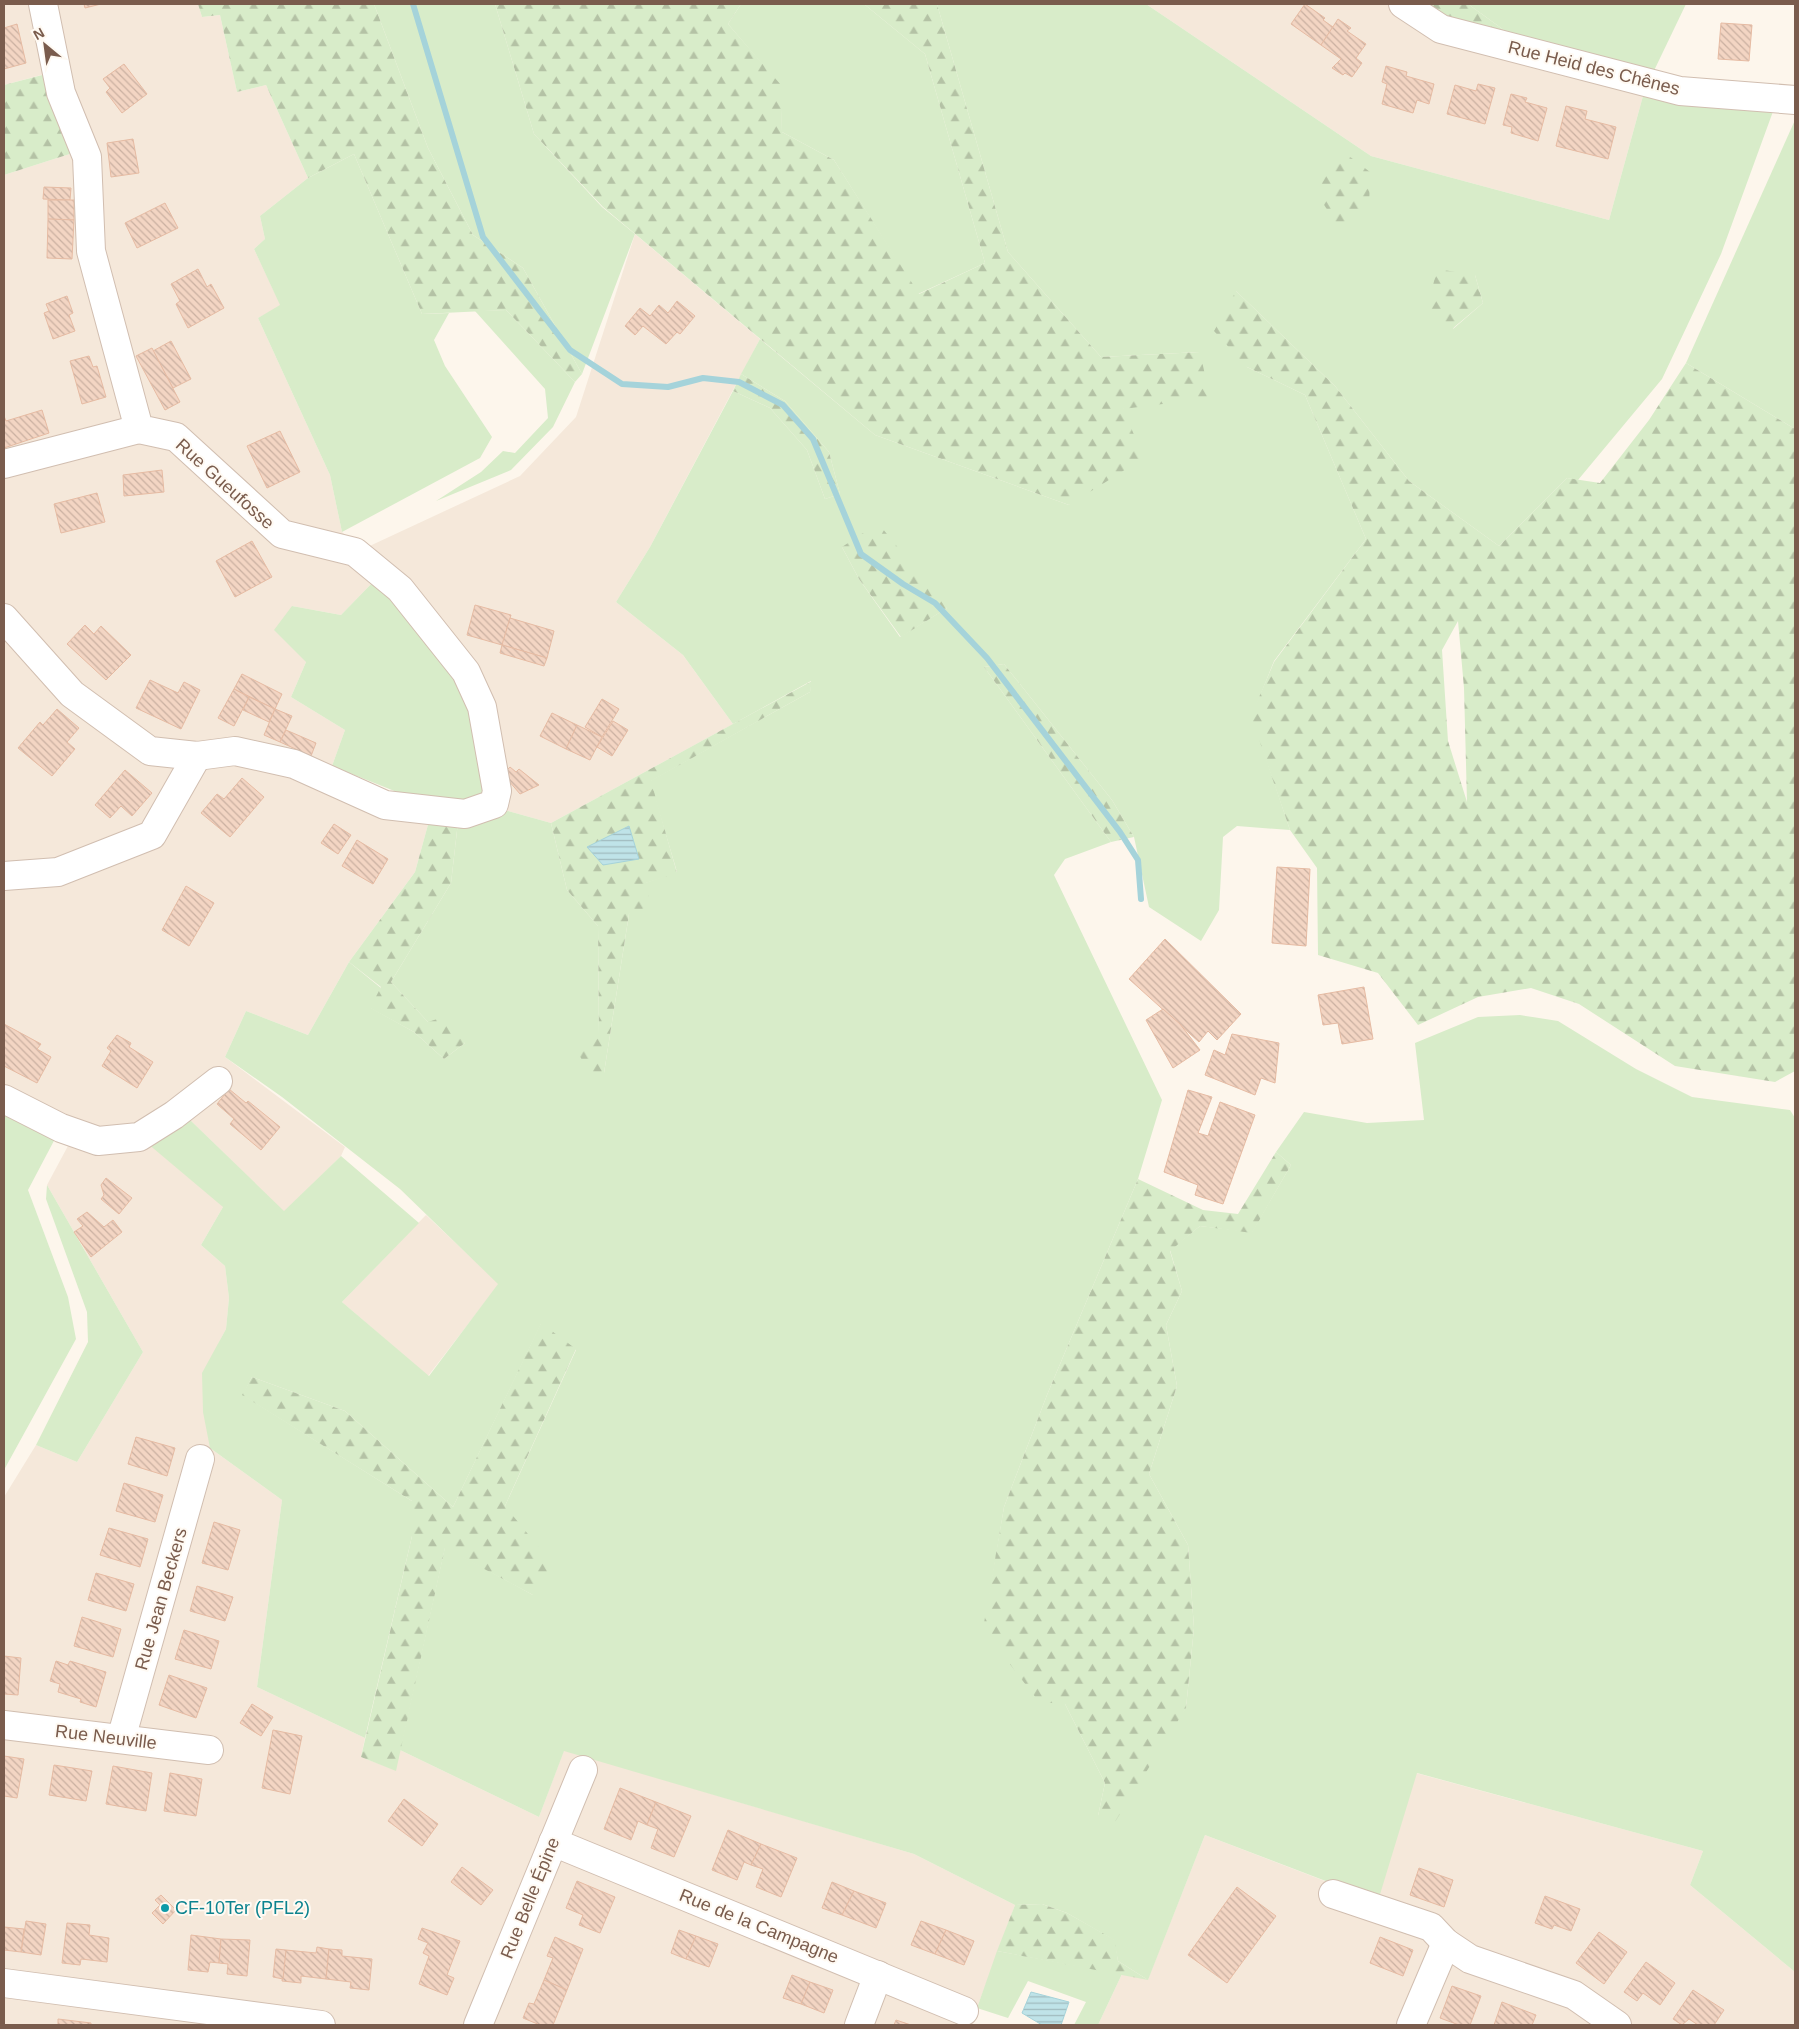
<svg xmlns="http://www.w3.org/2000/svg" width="1799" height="2029" viewBox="0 0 1799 2029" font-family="Arial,sans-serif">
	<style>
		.residential { fill: #f5e8da }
		.grass { fill: #d8ecc9; fill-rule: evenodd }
		.forest { fill: url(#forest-firs); fill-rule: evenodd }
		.water { fill: url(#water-rules); stroke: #a5d3da }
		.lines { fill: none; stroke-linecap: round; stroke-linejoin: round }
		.stream { stroke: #a5d3da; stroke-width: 6 }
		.building { fill: url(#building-back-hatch); stroke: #e6bba3 }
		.minor-casing { stroke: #d1beb0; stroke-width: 30 }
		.minor { stroke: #fff; stroke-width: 28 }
		.culture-dot { fill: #0f9aa8; stroke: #fffaf3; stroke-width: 2 }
		.labels { text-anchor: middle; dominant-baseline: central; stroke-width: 4; stroke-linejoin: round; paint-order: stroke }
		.street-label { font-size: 18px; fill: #7a5c4d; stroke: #fffaf3 }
		.culture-label { font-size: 18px; fill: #0d838f; stroke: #fffaf3; text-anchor: start }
	</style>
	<defs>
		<pattern id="forest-firs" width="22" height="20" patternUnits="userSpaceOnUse" patternTransform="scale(1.25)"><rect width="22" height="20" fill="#d8ecc9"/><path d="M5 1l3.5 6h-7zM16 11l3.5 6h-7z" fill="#b4c2a5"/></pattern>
		<pattern id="water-rules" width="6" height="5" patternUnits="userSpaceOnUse" patternTransform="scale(1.25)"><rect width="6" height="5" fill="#bfe3e8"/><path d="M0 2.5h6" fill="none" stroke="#a0bbbe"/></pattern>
		<pattern id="building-back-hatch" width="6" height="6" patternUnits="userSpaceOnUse" patternTransform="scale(1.25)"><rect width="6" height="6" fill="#f3d5c3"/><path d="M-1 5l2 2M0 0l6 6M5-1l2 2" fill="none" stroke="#cab0a1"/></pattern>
	</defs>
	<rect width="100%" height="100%" fill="#fdf6ec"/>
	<g class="residential">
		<path d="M4,4H198L202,17L220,15L237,92L266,85L308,178L260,216L265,239L254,249L281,306L258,318L330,475L342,532L361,550L520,476L576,417L635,234L760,339L650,547L616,602L683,655L733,724L551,823L508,811L480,686L376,579L341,615L292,606L306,662L291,697L345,730L332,766L429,821L415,872L349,962L308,1035L246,1011L225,1057L345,1147L341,1156L284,1212L187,1117L223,1207L201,1245L225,1266L229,1298L226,1329L218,1344L210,1448L282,1500L257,1687L365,1738L361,1757L395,1770L400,1750L539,1817L564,1750L914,1854L1015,1905L977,2008L973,2025H4V1497L36,1445L77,1462L143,1352L47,1185L69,1144L4,1107V175L76,152L45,74L4,85Z"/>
		<path d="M1146,4H1391L1419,22L1529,67L1643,96L1609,220L1371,156Z"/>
		<path d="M426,1215L499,1284L428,1376L342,1302Z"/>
		<path d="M1416,1773L1703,1851L1690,1885L1795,1972V2025H1098L1122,1974L1148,1979L1205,1835L1377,1901Z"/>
	</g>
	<g class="grass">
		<path d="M374,4H495L534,134L602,207L635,234L582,374L523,268L473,235L428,148Z"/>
		<path d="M741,4H864L925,54L985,263L918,294L834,160L782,132L780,85L728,24Z"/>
		<path d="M937,4H1146L1371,156L1609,220L1643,96L1775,106L1721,254L1662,379L1578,480L1567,478L1499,546L1409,481L1335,386L1236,291L1247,367L1305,395L1366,539L1274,661L1252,716L1290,830L1237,826L1223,837L1219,910L1201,941L1149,907L1134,837L1112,800L1004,664L984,667L1111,842L1065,859L1054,875L1162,1100L1138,1179L1047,1395L1004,1507L984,1629L1065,1704L1105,1783L1098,1816L1186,1708L1194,1628L1188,1545L1149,1474L1177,1386L1166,1325L1182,1291L1170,1250L1200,1226L1252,1232L1291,1165L1276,1152L1304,1112L1367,1123L1424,1120L1415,1043L1478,1017L1520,1015L1558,1021L1636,1069L1692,1097L1790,1110L1795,1118V1972L1690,1885L1703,1851L1417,1773L1378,1901L1205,1835L1148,1980L1118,1961L1114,1940L1067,1913L1042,1904L1015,1905L914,1854L564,1751L539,1817L400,1750L445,1547L533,1595L505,1506L576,1350L541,1324L453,1507L345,1411L252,1377L243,1395L412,1501V1536L365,1738L257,1687L282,1500L210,1448L203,1412L202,1373L226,1329L229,1298L225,1266L201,1245L223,1207L147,1143L187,1117L284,1211L341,1156L419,1223L342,1302L429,1376L498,1284L400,1189L282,1097L225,1057L246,1011L308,1035L349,962L381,988L371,1008L414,1032L444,1059L465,1043L428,1022L391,982L451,883L458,822L508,811L551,823L567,890L598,926L599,1034L604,1073L629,914L645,883L677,872L650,781L810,692L811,681L733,724L683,655L616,602L650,547L733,391L770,408L807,450L825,499L840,494L829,452L785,401L741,374L760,339L875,435L1069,505L1123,409L1200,352L1101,357L1008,252ZM1475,275L1483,303L1453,329ZM842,547L947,608L900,637L859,579Z"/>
		<path d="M1468,4H1686L1650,79L1519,41Z"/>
		<path d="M1795,120V429L1686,363Z"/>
		<path d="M354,154L422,314L449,313L434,340L445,366L492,437L480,458L342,532L330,475L258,318L280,305L254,249L265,239L260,216L308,178Z"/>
		<path d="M506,310L575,382L553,427L511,470L436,501L481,472L503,451L515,453L548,418L545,389L475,311Z"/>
		<path d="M376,579L459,674L482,718L487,798L422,802L332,766L345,730L291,697L306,662L274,630L292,606L341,615Z"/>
		<path d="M4,1107L57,1135L28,1190L68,1297L76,1339L4,1470Z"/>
		<path d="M47,1185L143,1352L77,1462L36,1445L88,1342L87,1312L46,1199Z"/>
		<path d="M997,1951L1122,1974L1098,2025H1074L1086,2002L1028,1981L1008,2018L977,2008Z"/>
	</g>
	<g class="forest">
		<path d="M198,4H374L428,148L473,235L523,268L582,374L575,382L506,310L422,314L354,154L308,178L266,85L237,92L220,15L202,17Z"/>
		<path d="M495,4H741L728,24L781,85L782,132L834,160L919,294L985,263L925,54L864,4H937L1008,252L1101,357L1200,352L1210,398L1123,409L1144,458L1069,505L875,435L603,207L534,134Z"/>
		<path d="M1411,4H1468L1519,41L1427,14Z"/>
		<path d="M46,74L76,152L4,175V85Z"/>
		<path d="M1345,153L1370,172L1369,211L1339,228L1310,183Z"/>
		<path d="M1437,269L1475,275L1483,303L1452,329L1427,310Z"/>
		<path d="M1236,291L1335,386L1409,481L1499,546L1567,478L1600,483L1649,420L1686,363L1795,429V1071L1775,1082L1675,1066L1579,1004L1531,988L1478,997L1418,1025L1378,973L1318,955L1317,868L1290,830L1251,716L1274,662L1366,539L1305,395L1247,367L1214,331ZM1458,621L1464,688L1467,802L1448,741L1442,650Z"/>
		<path d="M741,374L785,401L829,452L840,494L825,499L807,450L770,408L733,391Z"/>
		<path d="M878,523L947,608L901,637L859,579L842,547Z"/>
		<path d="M1004,664L1112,800L1134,837L1111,842L984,667Z"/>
		<path d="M812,681L810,692L651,781L677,873L646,883L650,906L629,914L604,1073L590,1074L578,1053L599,1034L598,926L567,890L551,823Z"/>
		<path d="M429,821L458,822L451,883L391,982L428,1022L446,1016L465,1043L444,1059L414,1032L370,1008L381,987L349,962L415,872Z"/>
		<path d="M1276,1152L1291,1165L1252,1233L1200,1226L1170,1251L1182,1291L1166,1325L1177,1386L1149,1474L1188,1545L1194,1628L1186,1708L1115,1822L1098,1816L1105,1783L1065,1704L1039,1702L983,1629L1004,1507L1047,1395L1138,1179L1203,1210L1238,1214Z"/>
		<path d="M541,1323L576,1349L505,1506L554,1566L533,1595L445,1548L396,1771L361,1757L412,1536V1501L242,1395L252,1377L345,1411L453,1507Z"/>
		<path d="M1042,1904L1067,1913L1115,1940L1118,1961L1148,1980L997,1951L1015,1905Z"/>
	</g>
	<g class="water">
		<path d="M629,826L639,859L603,865L587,847Z"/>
		<path d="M1031,1992L1069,2002L1061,2025H1042L1022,2013Z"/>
	</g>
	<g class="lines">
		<path class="stream" d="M413,4L483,237L570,350L622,384L668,387L703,378L739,382L783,405L813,439L861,554L903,584L935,603L987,658L1120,832L1138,860L1141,899"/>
	</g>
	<g class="building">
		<path d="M84,4H101L85,8Z"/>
		<path d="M1305,4L1325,18L1323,20L1333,27L1321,45L1291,24Z"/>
		<path d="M1338,19L1351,28L1347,31L1366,44L1356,58L1362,63L1352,77L1345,73L1343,75L1332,68L1341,59L1321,45Z"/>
		<path d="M1721,23L1752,25L1749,61L1718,59Z"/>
		<path d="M17,24L26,63L4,69V28Z"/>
		<path d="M124,64L147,94L122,113L106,92L110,88L103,79Z"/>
		<path d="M1386,66L1407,72L1406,76L1434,84L1429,104L1417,100L1413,113L1382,104L1387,84L1382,82Z"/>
		<path d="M1478,84L1495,88L1485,124L1447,114L1455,85L1476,91Z"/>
		<path d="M1511,94L1527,98L1525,102L1547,108L1538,141L1511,133L1512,127L1503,125Z"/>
		<path d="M1566,106L1587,111L1585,119L1616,127L1608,159L1556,146Z"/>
		<path d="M133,139L139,173L111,177L107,143Z"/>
		<path d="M44,187L71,188L70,200L43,199Z"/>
		<path d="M48,200H74V220L48,219Z"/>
		<path d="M165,203L178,228L137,248L125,223Z"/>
		<path d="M48,219L74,220L72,259L47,258Z"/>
		<path d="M198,269L207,287L211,284L224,308L188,328L176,304L180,301L171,284Z"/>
		<path d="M67,296L73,313L69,315L75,331L53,339L44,313L49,311L46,304Z"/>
		<path d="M677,301L695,316L680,334L677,332L666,344L643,326L635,335L625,326L640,308L650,316L659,305L668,313Z"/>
		<path d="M171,341L191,379L173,388L153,351Z"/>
		<path d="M152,348L180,402L165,410L136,356Z"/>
		<path d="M89,356L93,367L97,366L106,397L82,404L70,361Z"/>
		<path d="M42,410L49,433L4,448V416L6,421Z"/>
		<path d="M280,431L300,472L267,488L247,446Z"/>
		<path d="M162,470L164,492L124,496L123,475Z"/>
		<path d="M97,493L105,522L61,533L54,504Z"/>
		<path d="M252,541L272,577L235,597L216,561Z"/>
		<path d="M475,605L511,615L502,645L467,635Z"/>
		<path d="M510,618L554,631L547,658L502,645Z"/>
		<path d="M85,625L94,634L101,626L131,655L106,680L67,644Z"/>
		<path d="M502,645L547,658L544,666L500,653Z"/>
		<path d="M242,674L282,694L275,709L234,689Z"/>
		<path d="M150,680L178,693L184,682L200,690L181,729L136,708Z"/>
		<path d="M234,689L249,697L234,726L218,718Z"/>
		<path d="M249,697L275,709L269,722L243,710Z"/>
		<path d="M602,699L619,709L602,737L585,727Z"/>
		<path d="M57,709L79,728L67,742L75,749L52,776L18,748L40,722L43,725Z"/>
		<path d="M275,709L292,716L280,742L264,735Z"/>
		<path d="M552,713L577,725L566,749L540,736Z"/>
		<path d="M613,721L628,730L612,756L597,747Z"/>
		<path d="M577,725L602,737L590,760L566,749Z"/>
		<path d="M286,730L316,743L311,756L280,742Z"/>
		<path d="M510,767L516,772L519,769L539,785L520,794L503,774Z"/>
		<path d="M125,770L152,793L132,816L121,806L110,818L95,805Z"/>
		<path d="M242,778L264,797L230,837L201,813L217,794L224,799Z"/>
		<path d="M334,824L351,835L338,854L321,843Z"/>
		<path d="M357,840L388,859L373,884L342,866Z"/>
		<path d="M1277,867L1310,869L1306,946L1272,943Z"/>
		<path d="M186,886L214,903L189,946L162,930Z"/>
		<path d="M1165,939L1241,1014L1217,1040L1208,1031L1199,1042L1129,979Z"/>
		<path d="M1364,987L1373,1039L1342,1044L1338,1023L1323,1025L1318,995Z"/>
		<path d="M1163,1009L1180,1024L1200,1050L1173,1068L1146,1020Z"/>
		<path d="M4,1024L41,1044L37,1049L51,1057L37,1083L4,1066Z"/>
		<path d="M1232,1034L1279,1043L1275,1083L1261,1078L1255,1095L1205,1075L1214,1050L1225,1055Z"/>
		<path d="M117,1035L131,1043L129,1047L153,1062L137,1088L102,1066L111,1051L107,1048Z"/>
		<path d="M229,1089L246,1103L248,1101L280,1127L261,1150L230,1124L234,1119L217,1104Z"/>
		<path d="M1188,1090L1212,1097L1198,1133L1208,1136L1220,1102L1255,1115L1223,1204L1195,1195L1198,1185L1164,1172Z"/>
		<path d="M106,1178L132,1198L119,1214L101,1199L104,1195L101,1185Z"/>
		<path d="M87,1212L104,1227L113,1220L122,1232L91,1257L74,1232L83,1226L77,1219Z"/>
		<path d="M136,1437L175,1448L167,1476L128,1464Z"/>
		<path d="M124,1483L163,1495L155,1522L116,1511Z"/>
		<path d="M214,1522L240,1530L228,1570L202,1563Z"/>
		<path d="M109,1528L148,1539L140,1567L100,1555Z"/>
		<path d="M96,1573L134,1584L126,1611L88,1600Z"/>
		<path d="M197,1586L233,1597L225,1621L190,1611Z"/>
		<path d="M82,1617L121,1629L113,1657L74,1646Z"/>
		<path d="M184,1630L219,1641L211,1669L175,1659Z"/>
		<path d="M4,1656L21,1658L18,1695L4,1694Z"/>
		<path d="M56,1661L68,1665L70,1661L106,1672L96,1707L80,1702L81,1699L58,1692L60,1684L50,1681Z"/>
		<path d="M169,1675L207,1688L196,1718L159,1705Z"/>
		<path d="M252,1704L273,1717L261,1736L240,1723Z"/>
		<path d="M273,1730L302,1736L290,1794L262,1788Z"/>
		<path d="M4,1756L24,1759L17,1798L4,1796Z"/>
		<path d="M54,1765L92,1771L86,1801L49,1795Z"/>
		<path d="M113,1766L152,1773L146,1811L106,1804Z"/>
		<path d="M170,1773L202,1779L196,1816L164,1811Z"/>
		<path d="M620,1788L656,1802L647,1825L638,1821L631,1840L604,1829Z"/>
		<path d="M404,1799L438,1824L422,1846L388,1821Z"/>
		<path d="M656,1802L691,1816L674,1857L651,1848L658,1829L647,1825Z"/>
		<path d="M728,1830L761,1844L751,1865L744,1862L737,1880L712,1870Z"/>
		<path d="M761,1844L797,1858L781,1897L756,1887L763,1869L751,1865Z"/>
		<path d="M462,1867L493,1890L481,1905L451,1882Z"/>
		<path d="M1419,1868L1453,1880L1444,1907L1410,1895Z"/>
		<path d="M577,1881L615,1897L600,1933L579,1925L583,1915L566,1908Z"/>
		<path d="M832,1882L854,1891L842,1915L822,1908Z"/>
		<path d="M1237,1887L1276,1916L1227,1983L1188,1955Z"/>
		<path d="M854,1891L886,1903L876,1928L842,1915Z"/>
		<path d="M161,1895L176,1910L163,1924L152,1913L160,1905L155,1900Z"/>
		<path d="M1545,1896L1580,1909L1571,1931L1554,1925L1552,1929L1535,1923Z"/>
		<path d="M26,1921L46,1924L41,1955L21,1952Z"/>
		<path d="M921,1921L946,1930L935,1954L911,1945Z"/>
		<path d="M67,1923L90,1925L89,1935L109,1938L107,1962L81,1959L80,1965L62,1963Z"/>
		<path d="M4,1927L24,1929L21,1952L4,1950Z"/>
		<path d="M422,1928L460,1941L447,1975L454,1978L447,1995L419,1984L429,1956L423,1953L428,1943L418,1939Z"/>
		<path d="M679,1930L696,1936L686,1959L671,1953Z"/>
		<path d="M946,1930L974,1941L964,1965L935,1954Z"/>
		<path d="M1599,1932L1627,1952L1604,1984L1576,1963Z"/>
		<path d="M191,1935L221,1939L219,1963L210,1962L208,1972L188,1970Z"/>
		<path d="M696,1936L718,1944L709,1967L686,1959Z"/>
		<path d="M555,1937L583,1949L567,1990L544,1980L553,1958L547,1956Z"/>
		<path d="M1380,1937L1413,1950L1403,1976L1370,1963Z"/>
		<path d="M221,1939L250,1940L247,1976L227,1974L228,1964L219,1963Z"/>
		<path d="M317,1947L329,1949L326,1979L301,1976V1983L282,1981L286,1950L316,1953Z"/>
		<path d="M276,1949L286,1950L283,1979L273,1977Z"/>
		<path d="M329,1949L342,1950V1956L372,1959L369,1990L350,1988L351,1982L326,1979Z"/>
		<path d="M1646,1962L1675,1983L1660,2005L1643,1993L1637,2001L1624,1992Z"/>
		<path d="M792,1975L810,1982L801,2004L783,1998Z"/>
		<path d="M544,1980L567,1990L553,2025H540L523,2018L529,2003L534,2004Z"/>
		<path d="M810,1982L833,1990L824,2013L801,2004Z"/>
		<path d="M1452,1986L1481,1996L1470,2025H1459L1440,2018Z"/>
		<path d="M1693,1990L1724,2010L1714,2025H1698L1689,2019L1682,2025L1673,2019Z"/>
		<path d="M1502,2002L1536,2015L1532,2025H1494Z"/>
		<path d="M58,2019L91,2023V2025H58Z"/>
		<path d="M896,2020L911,2025H894Z"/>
	</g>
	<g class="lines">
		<g class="minor-casing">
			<g id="minor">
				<path d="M1403,4L1441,29L1680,91L1795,100"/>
				<path d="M4,464L139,429"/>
				<path d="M4,618L72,694L150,751L197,756L235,751L294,764L385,805L465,814L494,804L497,791L482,707L466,672L400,589L355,552L282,534L176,437L139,429L91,251L87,157L61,93L43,4"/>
				<path d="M4,876L58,872L152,835L197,756"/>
				<path d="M4,1099L61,1128L98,1141L139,1137L174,1115L218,1081"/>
				<path d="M4,1725L209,1750"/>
				<path d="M121,1739L200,1459"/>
				<path d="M553,1842L964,2011"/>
				<path d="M1333,1894L1431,1927L1446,1943L1470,1959L1574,1995L1617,2025"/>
				<path d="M4,1983L321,2025"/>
				<path d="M478,2025L583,1770"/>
				<path d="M859,2025L878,1975"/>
				<path d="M1411,2025L1446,1943"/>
			</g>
		</g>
		<use href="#minor" class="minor"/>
	</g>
	<circle class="culture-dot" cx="165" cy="1908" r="5"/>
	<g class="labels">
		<g class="street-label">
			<text transform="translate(1594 68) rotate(14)">Rue Heid des Chênes</text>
			<text transform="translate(225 484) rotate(42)">Rue Gueufosse</text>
			<text transform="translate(161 1599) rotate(-74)">Rue Jean Beckers</text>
			<text transform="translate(106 1737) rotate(7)">Rue Neuville</text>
			<text transform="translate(530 1898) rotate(-68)">Rue Belle Épine</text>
			<text transform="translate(759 1926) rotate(22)">Rue de la Campagne</text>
		</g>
		<g class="culture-label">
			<text x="175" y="1908">CF-10Ter (PFL2)</text>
		</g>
	</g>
	<rect width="1799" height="2029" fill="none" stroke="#7a5c4d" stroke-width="10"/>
	<g transform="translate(45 45) rotate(331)" stroke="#fffaf3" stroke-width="4" paint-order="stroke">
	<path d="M0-4L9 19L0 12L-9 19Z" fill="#7a5c4d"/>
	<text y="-8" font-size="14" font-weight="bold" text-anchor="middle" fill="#7a5c4d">N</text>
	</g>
</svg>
